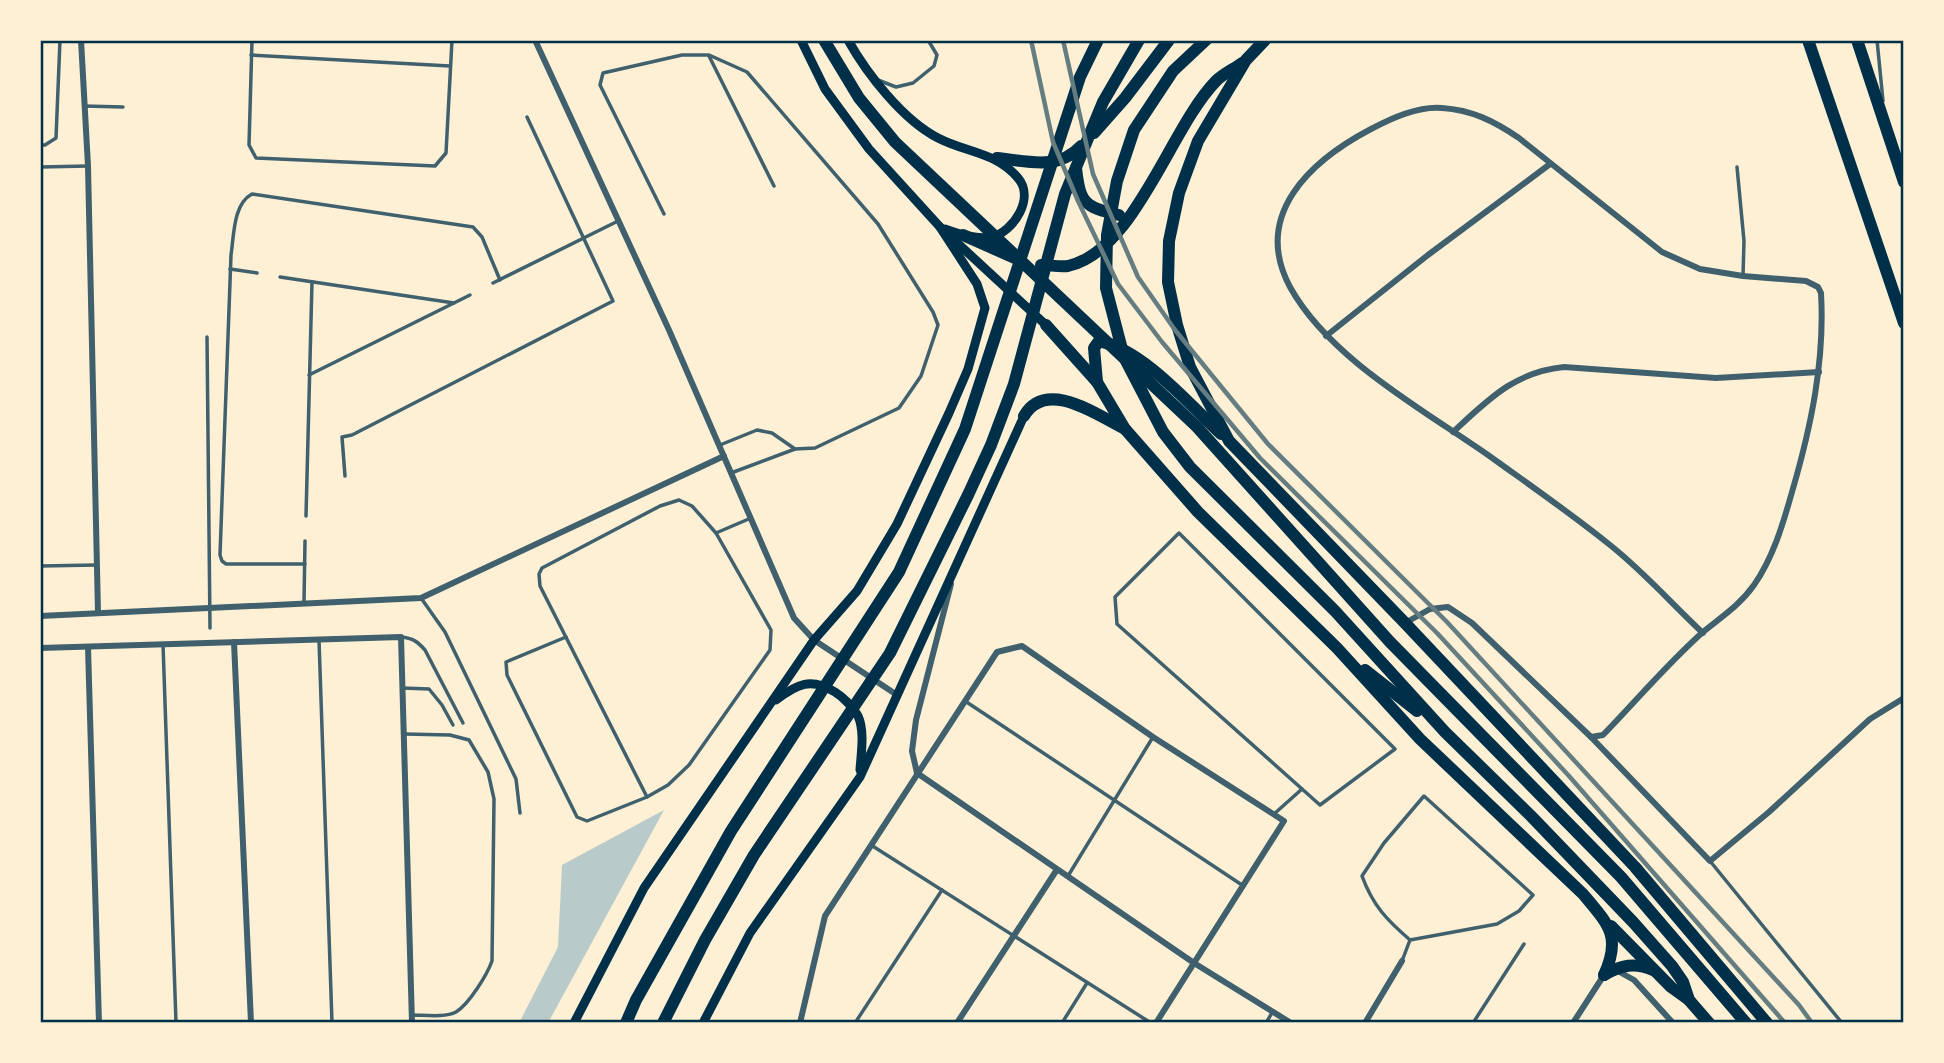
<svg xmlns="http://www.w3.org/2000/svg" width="1944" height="1063" viewBox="0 0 1944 1063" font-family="'Source Serif 4',serif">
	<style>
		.green { fill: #b9caca }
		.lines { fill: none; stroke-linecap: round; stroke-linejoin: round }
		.service { stroke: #3f606c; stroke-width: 3.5 }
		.minor { stroke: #3f606c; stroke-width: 6 }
		.secondary { stroke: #003049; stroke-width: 9 }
		.motorway { stroke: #003049; stroke-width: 12 }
		.rail { stroke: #657d81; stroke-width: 4.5 }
		.neatline { fill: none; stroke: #003049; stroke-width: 2.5 }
	</style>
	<rect width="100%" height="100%" fill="#fdf0d5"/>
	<path class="green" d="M664,810L548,1023H519L558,947L562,865Z"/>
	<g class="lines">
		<g class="service">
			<path d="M252,40L249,145L256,158L435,166L446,153L452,40"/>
			<path d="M1877,40L1883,101"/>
			<path d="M251,55L450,66"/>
			<path d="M709,56L774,186"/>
			<path d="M878,80L896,87L913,83L934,66L937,55L928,40"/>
			<path d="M84,106L123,107"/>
			<path d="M40,145H45L56,138L60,40"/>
			<path d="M40,167L88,166"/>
			<path d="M1737,167L1744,241L1743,276"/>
			<path d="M664,214L600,85L603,73L682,55H709L747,72L878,224L933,312L938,325L921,376L899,408L815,448L795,449L772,433L757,430L720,445"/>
			<path d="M230,269L257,273"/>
			<path d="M280,277L454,303"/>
			<path d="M493,283L618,221"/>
			<path d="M207,337L210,628"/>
			<path d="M309,375L470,295"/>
			<path d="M731,473L795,449"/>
			<path d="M345,476L342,437L352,435L613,301L527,117"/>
			<path d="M679,500L692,506L716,533L771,630L770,650L689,765L668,785L647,797L540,586L539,574L542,568L660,506Z"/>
			<path d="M306,516L312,282"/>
			<path d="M716,533L751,518"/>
			<path d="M1179,533L1395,749L1320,805L1117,624L1115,597Z"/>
			<path d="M305,564H226L222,561L220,555L231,255C234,236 233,204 252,194L473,227L482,237L500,280"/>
			<path d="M40,566L97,565"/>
			<path d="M421,598L445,632L516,779L520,813"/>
			<path d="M304,602L305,541"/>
			<path d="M401,637C413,638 418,642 425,650L463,723"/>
			<path d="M566,637L506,662L507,675L577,817L587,821L647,797"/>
			<path d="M319,640L332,1023"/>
			<path d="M163,644L176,1023"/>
			<path d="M402,688L429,689L442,705L453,725"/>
			<path d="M965,701L1242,885"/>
			<path d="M404,734L450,735L469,740L488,772L494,799L492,961C487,975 469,1004 456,1012C445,1018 424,1015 411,1015"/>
			<path d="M1424,796L1533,895L1519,911L1497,924L1410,940C1387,920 1373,906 1362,876L1384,843Z"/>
			<path d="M1274,814L1302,789"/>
			<path d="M871,845L1151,1023"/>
			<path d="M1710,861L1842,1023"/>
			<path d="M1068,876L1153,737"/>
			<path d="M1402,961L1410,940"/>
			<path d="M855,1023L942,890"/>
			<path d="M1062,1023L1087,983"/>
			<path d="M1266,1023L1273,1011"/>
			<path d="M1473,1023L1524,944"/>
		</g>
		<g class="minor">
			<path d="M81,40L88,166L98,613"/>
			<path d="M535,40L669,330L794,618L814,640L897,695"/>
			<path d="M1326,336L1428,255L1550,164"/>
			<path d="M1453,432C1488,400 1514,372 1564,367L1716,378L1819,372"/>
			<path d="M40,616L421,598L724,456"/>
			<path d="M1405,623L1430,609L1448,607L1472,623L1591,737L1710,861L1769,812L1870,719L1904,698"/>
			<path d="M234,642L251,1023"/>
			<path d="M88,647L99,1023"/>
			<path d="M40,648L401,637L412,1023"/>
			<path d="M1591,737L1603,735C1636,701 1668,663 1703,632C1721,617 1740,605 1754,585C1773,558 1783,524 1792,492C1811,427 1825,361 1821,293L1818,287L1806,281L1743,276L1700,269L1662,252L1519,138C1494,121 1472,110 1442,108C1418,106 1392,118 1371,129C1312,160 1251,214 1290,287C1331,361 1428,412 1495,460C1534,488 1573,515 1610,545C1643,571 1672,604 1703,633"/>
			<path d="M917,773L1194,963L1291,1023"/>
			<path d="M917,773L912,751L916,720L951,584"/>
			<path d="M1616,970L1634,980L1673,1023"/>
			<path d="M800,1023L825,916L997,652L1022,646L1153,737L1284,821L1156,1023"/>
			<path d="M957,1023L1056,871"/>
			<path d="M1365,1023L1402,961"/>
			<path d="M1573,1023L1604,975"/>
		</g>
		<g class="secondary">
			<path d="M801,40L825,89L869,149L940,227L1046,325"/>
			<path d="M848,40C867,74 903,120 938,138C967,153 996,152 1018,178C1035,198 1014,231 992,237C977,240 959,234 945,229"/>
			<path d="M776,700C797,684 811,677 835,692C843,697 853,707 858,716C865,731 861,754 860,770"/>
			<path d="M574,1023L644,888L814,640L857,591L897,524L949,413L968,369L985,308L977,284L940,227"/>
			<path d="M703,1023L750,933L860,777L1024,416"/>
		</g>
		<g class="motorway">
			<path d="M824,40L859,98L895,142L1197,427L1390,642L1621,877L1746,1023"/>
			<path d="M1206,40L1173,71L1134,130L1117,181L1107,235L1106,288L1124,357L1163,432L1190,467L1335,611L1445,732L1531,816L1633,922L1672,966L1683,982L1689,1000L1709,1023"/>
			<path d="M1265,40L1246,60L1198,141L1179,193L1169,241L1168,282L1177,325L1190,367L1229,441L1405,623L1635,867L1767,1023"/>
			<path d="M1808,40L1904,323"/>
			<path d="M1857,40L1904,182"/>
			<path d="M1094,133L1125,98L1169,40"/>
			<path d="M997,158C1027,161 1058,171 1081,146"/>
			<path d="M1076,168C1080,203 1084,207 1119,215"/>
			<path d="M963,235L1017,259"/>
			<path d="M1041,265C1049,265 1060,267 1068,266C1135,251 1170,128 1216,81C1223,74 1234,69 1242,63"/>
			<path d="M1046,325L1097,382L1125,429L1198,512L1337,648L1420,739L1583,894C1608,924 1622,936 1604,975"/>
			<path d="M1097,382L1094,348L1099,341C1143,350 1188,403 1221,434"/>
			<path d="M1024,416C1046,378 1097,415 1125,429"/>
			<path d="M1365,670L1417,711"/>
			<path d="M1611,926L1671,987L1689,1000"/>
			<path d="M1604,975C1621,965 1635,962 1653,970"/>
			<path d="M626,1023L636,1000L731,831L899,572L965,429L1080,77L1098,40"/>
			<path d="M663,1023L705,940L754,855L890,653L968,495L991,445L1014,384L1065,194L1103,102L1139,40"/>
		</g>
		<g class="rail">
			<path d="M1031,40L1053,142L1078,201L1118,284L1162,342L1260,458L1437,633L1569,776L1785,1023"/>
			<path d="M1063,40L1093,174L1138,277L1175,330L1268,444L1447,622L1799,1005L1812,1023"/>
		</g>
	</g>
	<rect width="1944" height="1063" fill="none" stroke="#fdf0d5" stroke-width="84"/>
	<rect x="42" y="42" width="1860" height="979" class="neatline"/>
</svg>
